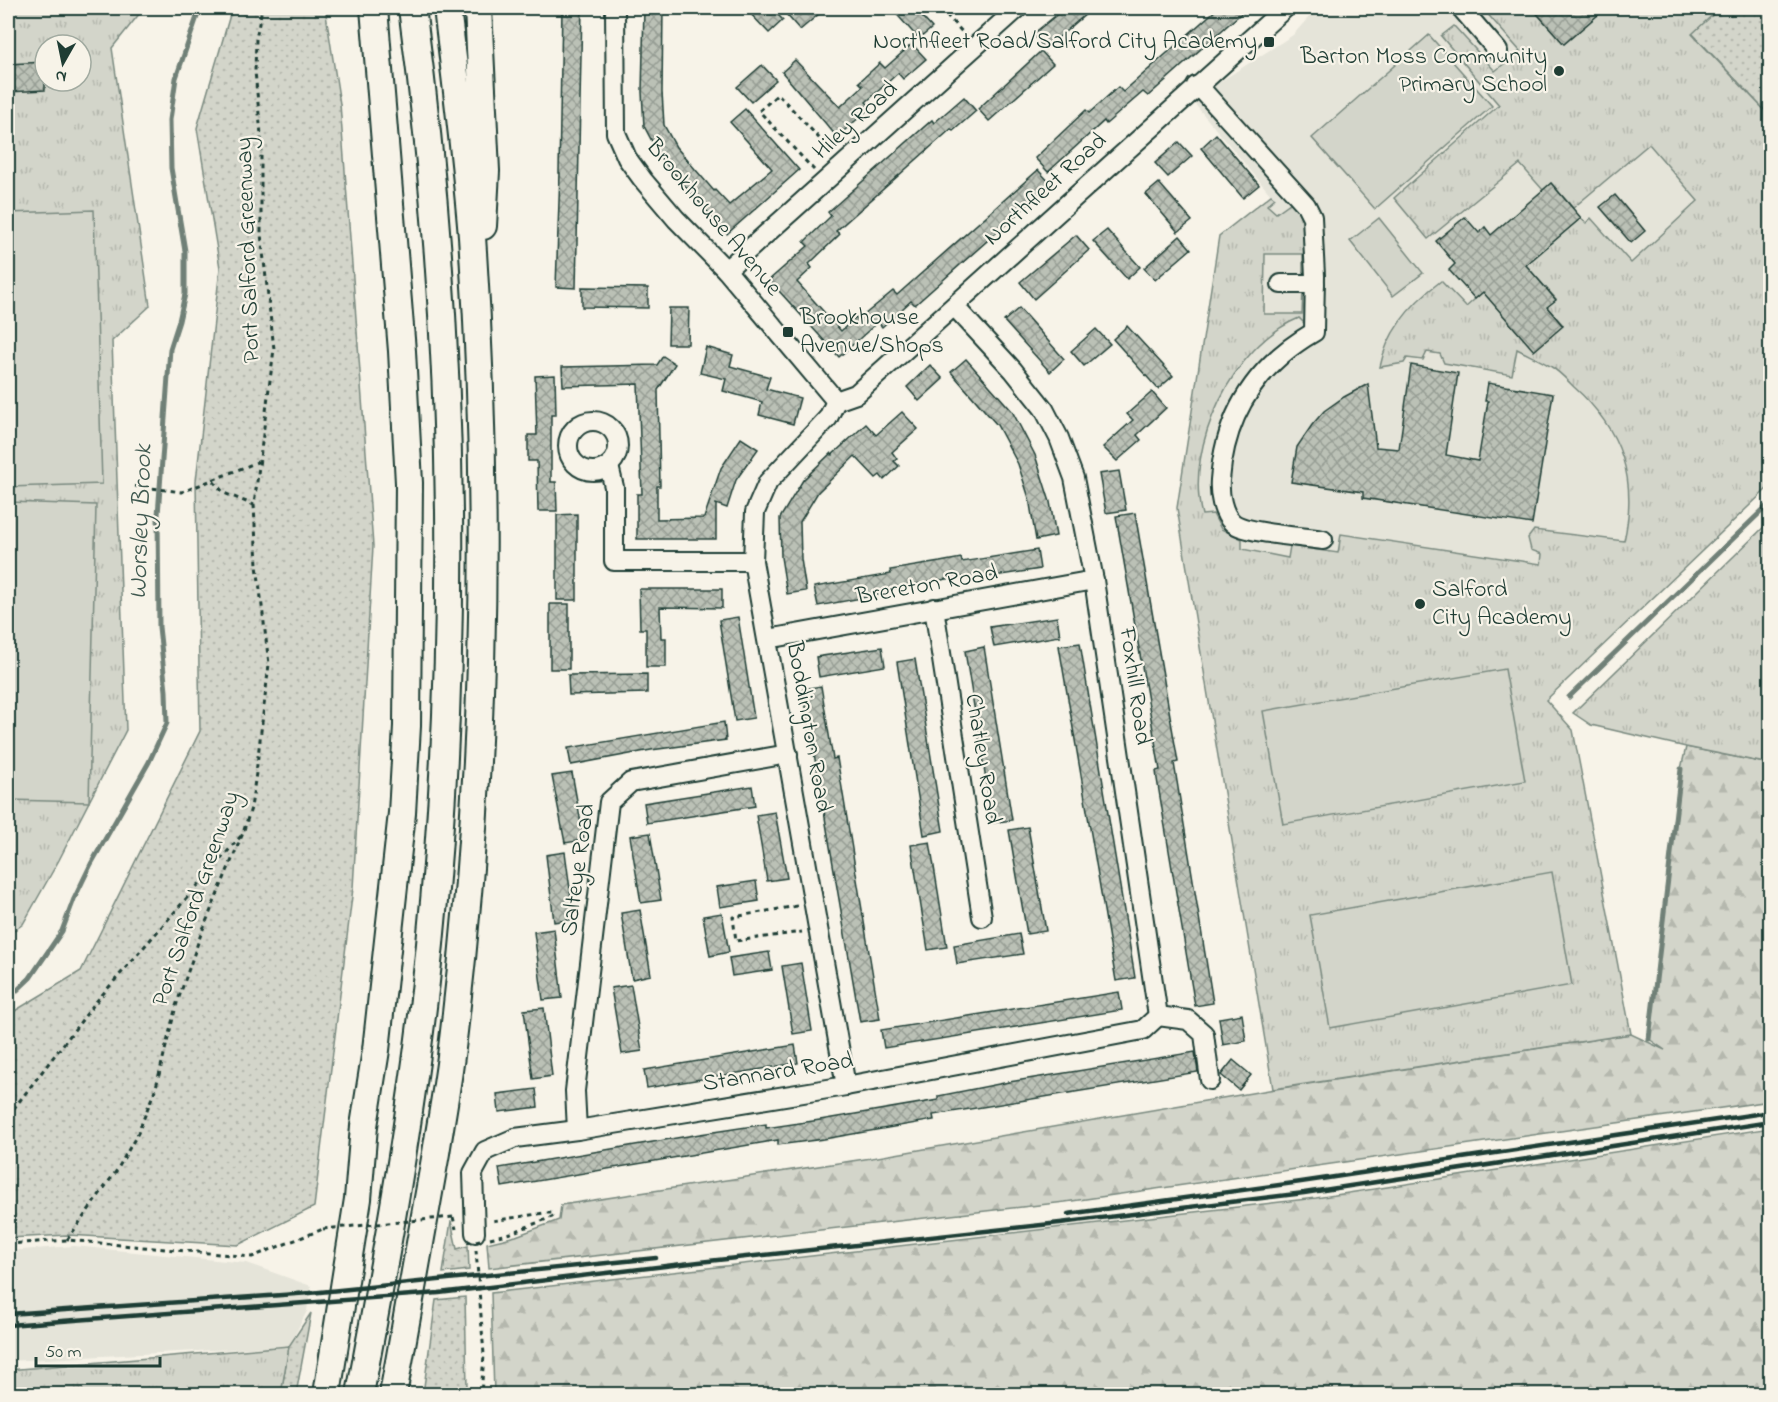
<svg xmlns="http://www.w3.org/2000/svg" width="1778" height="1402" viewBox="0 0 1778 1402" font-family="'Indie Flower',sans-serif">
	<style>
		.built { fill: #e5e4d9 }
		.grass { fill: url(#grass-dots); stroke: #79897f; stroke-width: 1.5 }
		.forest { fill: url(#forest-firs); stroke: #79897f; stroke-width: 1.5 }
		.park { fill: url(#park-tufts); stroke: #79897f; stroke-width: 1.5; fill-rule: evenodd }
		.garden { fill: #d3d5ca; stroke: #79897f; stroke-width: 1.5 }
		.lines { fill: none; stroke-linecap: round; stroke-linejoin: round }
		.stream { stroke: #6f8077; stroke-width: 5 }
		.building { fill: url(#building-cross-hatch); stroke: #1f3d34; stroke-width: 1.5 }
		.minor-casing { stroke: #1f3d34; stroke-width: 22 }
		.highway-casing { stroke: #1f3d34; stroke-width: 30 }
		.path { stroke: #1f3d34; stroke-width: 3; stroke-dasharray: 4.5 4.5; stroke-linecap: butt }
		.minor { stroke: #f7f3e8; stroke-width: 18 }
		.highway { stroke: #f7f3e8; stroke-width: 26 }
		.rail { stroke: #1f3d34; stroke-width: 4.5 }
		.path-bridge { stroke: #1f3d34; stroke-width: 3; stroke-dasharray: 4.5 4.5; stroke-linecap: butt }
		.poi-dot { fill: #1f3d34; stroke: #f7f3e8; stroke-width: 2 }
		.labels { text-anchor: middle; dominant-baseline: central; stroke-width: 4.5; stroke-linejoin: round; paint-order: stroke }
		.poi-label { font-size: 24px; fill: #1f3d34; stroke: #f7f3e8; text-anchor: end }
		.street-label { font-size: 24px; fill: #1f3d34; stroke: #f7f3e8 }
		.water-label { font-size: 26px; font-style: italic; fill: #405950; stroke: #f7f3e8 }
	</style>
	<defs>
		<pattern id="grass-dots" width="8" height="8" patternUnits="userSpaceOnUse" patternTransform="scale(1.5)"><rect width="8" height="8" fill="#d3d5ca"/><path d="M2 2h.1M6 6h.1" fill="none" stroke="#b5b8ae" stroke-width="1.8" stroke-linecap="round"/></pattern>
		<pattern id="forest-firs" width="22" height="20" patternUnits="userSpaceOnUse" patternTransform="scale(1.5)"><rect width="22" height="20" fill="#d3d5ca"/><path d="M5 1l3.5 6h-7zM16 11l3.5 6h-7z" fill="#b5b8ae"/></pattern>
		<pattern id="park-tufts" width="24" height="20" patternUnits="userSpaceOnUse" patternTransform="scale(1.5)"><rect width="24" height="20" fill="#d3d5ca"/><path d="M3 7l-1-3M5 7V3M7 7l1-3M15 17l-1-3M17 17v-4M19 17l1-3" fill="none" stroke="#b5b8ae"/></pattern>
		<pattern id="building-cross-hatch" width="8" height="8" patternUnits="userSpaceOnUse" patternTransform="scale(1.5)"><rect width="8" height="8" fill="#bbc1b6"/><path d="M0 0l8 8M0 8l8-8" fill="none" stroke="#979e95"/></pattern>
	</defs>
	<rect width="100%" height="100%" fill="#f7f3e8"/>
	<filter id="ink" filterUnits="userSpaceOnUse"><feTurbulence type="fractalNoise" baseFrequency=".0167" numOctaves="2"/><feDisplacementMap in="SourceGraphic" scale="12" xChannelSelector="R" yChannelSelector="G"/><feConvolveMatrix kernelMatrix="1 2 1 2 8 2 1 2 1" color-interpolation-filters="sRGB"/></filter>
	<g filter="url(#ink)">
		<g class="built">
			<path d="M1317,8H1720L1692,34L1770,116V486L1546,700L1573,730L1631,1034L1177,508L1219,236L1271,195L1193,102L1204,92L1293,35Z"/>
			<path d="M74,1246L246,1263L311,1286L307,1311L289,1346L8,1361V1251Z"/>
		</g>
		<g class="grass">
			<path d="M232,8H325L340,104L373,546L353,888L314,1207L238,1245L68,1235L8,1238V1015L81,971L200,731L196,481L220,268L197,128Z"/>
			<path d="M1720,8H1770V116L1692,33Z"/>
			<path d="M451,1221L457,1249L468,1246L469,1270L443,1273Z"/>
			<path d="M465,1297L467,1387L458,1394H423L436,1300Z"/>
			<path d="M311,1313L296,1394H281L289,1346Z"/>
		</g>
		<g class="forest">
			<path d="M1686,747L1770,764V1101L1065,1202L489,1268L487,1243L516,1236L559,1220L561,1205L878,1157L1269,1090L1631,1034L1665,1050L1649,1039L1681,769Z"/>
			<path d="M1770,1128V1394H494L491,1293L1316,1198Z"/>
		</g>
		<g class="park">
			<path d="M8,8H144L112,48L150,306L112,341L126,730L59,860L23,924L8,935ZM45,45H81V81H45Z"/>
			<path d="M1487,8H1532L1564,44L1600,13L1596,8H1720L1692,34L1770,116V486L1546,700L1573,730L1631,1034L1273,1089L1177,508L1219,236L1271,195L1275,198L1267,205L1276,213L1290,203L1296,202L1306,214L1311,273L1303,272V254H1265L1264,314H1302L1303,289L1313,290L1307,326L1299,318C1233,345 1184,447 1202,515L1213,514L1221,529L1242,539V549L1288,558L1290,546L1338,553L1341,534L1541,564L1542,554L1531,550L1528,538L1534,530L1624,541C1638,479 1622,430 1574,387C1567,380 1559,371 1550,366C1539,359 1528,355 1517,349L1512,375L1444,363L1440,354L1427,352L1423,360L1407,358L1404,363L1380,367C1387,331 1413,302 1441,281L1466,307L1483,292L1534,350L1563,325L1547,307L1556,299L1538,279L1516,273L1581,218L1586,223L1591,218L1631,263L1698,201L1649,144L1573,208L1551,183L1543,190L1520,164L1428,239L1394,198L1499,105L1441,36L1454,26L1495,71L1520,51L1484,10Z"/>
			<path d="M1770,521V764L1686,747L1591,725L1573,713Z"/>
			<path d="M289,1346L281,1394H8V1370Z"/>
		</g>
		<g class="garden">
			<path d="M1429,35L1492,106L1375,209L1312,138Z"/>
			<path d="M94,210L102,484L8,487V213Z"/>
			<path d="M1379,218L1423,273L1393,296L1350,241Z"/>
			<path d="M8,502L96,505L89,802L8,800Z"/>
			<path d="M1505,669L1525,781L1283,824L1263,711Z"/>
			<path d="M1552,872L1572,985L1330,1028L1310,915Z"/>
		</g>
		<g class="lines">
			<g class="stream">
				<path d="M1569,697L1770,503"/>
				<path d="M8,999L30,978L62,931L74,899L91,864L149,762L167,723L166,691L159,627L158,515L170,349L179,321L185,294V251L171,168L170,120L176,78L200,8"/>
				<path d="M1649,1039L1681,769"/>
			</g>
		</g>
		<g class="building">
			<path d="M562,8H582L576,288L556,287L560,173H559Z"/>
			<path d="M644,8H663L662,92L664,125L676,147L714,191L715,190L729,205L772,169L730,122L745,109L799,170L727,234L665,163L664,164L644,126L642,92Z"/>
			<path d="M745,8H771L783,20L769,33Z"/>
			<path d="M794,8H826L800,30L786,14Z"/>
			<path d="M891,8H914L932,28L919,39Z"/>
			<path d="M1065,8H1093L1045,49L1033,34Z"/>
			<path d="M1218,8H1247L1148,96L1143,92L1106,124L1104,121L1048,172L1035,158L1086,110L1089,113L1118,87L1123,92Z"/>
			<path d="M1532,8H1606L1564,44Z"/>
			<path d="M912,44L926,59L903,79L898,73L866,102L871,107L837,137L782,72L795,60L840,107L863,86L859,82L880,63L885,68Z"/>
			<path d="M1041,51L1053,64L989,121L978,109Z"/>
			<path d="M45,62V90L8,92V64Z"/>
			<path d="M762,65L776,80L751,102L737,87Z"/>
			<path d="M964,97L976,111L953,131L951,129L836,231L840,234L809,264L812,268L797,282L841,331L856,317L858,320L893,291L897,295L1038,170L1051,184L915,305L911,301L882,327L878,322L839,357L769,280L808,246L804,242L831,216L828,212L932,120L934,123Z"/>
			<path d="M1216,134L1259,185L1243,198L1201,148Z"/>
			<path d="M1179,142L1192,156L1168,177L1155,163Z"/>
			<path d="M1159,183L1192,221L1178,232L1146,194Z"/>
			<path d="M1551,183L1581,218L1526,265L1556,300L1547,307L1563,326L1534,351L1483,292L1475,299L1449,270L1455,264L1436,241L1465,217L1479,233L1485,227L1491,235Z"/>
			<path d="M1615,195L1645,231L1631,243L1600,207Z"/>
			<path d="M1107,230L1140,267L1127,279L1093,241Z"/>
			<path d="M1076,235L1089,250L1034,299L1020,282Z"/>
			<path d="M1180,236L1191,249L1155,280L1144,268Z"/>
			<path d="M582,287L648,288V308L582,307Z"/>
			<path d="M669,308H689L688,344H668Z"/>
			<path d="M1019,308L1064,359L1050,372L1004,321Z"/>
			<path d="M1127,326L1173,376L1158,389L1113,339Z"/>
			<path d="M1096,329L1110,344L1084,366L1071,351Z"/>
			<path d="M706,347L733,355L730,366L770,377L766,389L800,398L793,424L759,415L762,402L723,391L726,379L700,373Z"/>
			<path d="M663,356L675,364L658,390L660,486H657V519L704,518L721,468L741,438L758,449L736,480L727,508L716,504V539H637V494H642L638,384L563,386L562,367L657,365Z"/>
			<path d="M966,359L1012,411L1035,455L1050,502L1056,536L1036,540L1029,498L1018,464L997,425L951,372Z"/>
			<path d="M930,365L943,379L919,401L907,387Z"/>
			<path d="M1411,365L1458,373L1446,455L1478,461L1488,401H1485L1488,383L1553,394L1532,524L1363,498V492L1291,482L1297,447L1312,425L1324,411L1344,397L1368,384L1376,447L1399,449Z"/>
			<path d="M555,375L556,415H551V482H556L557,511H538L537,461H528V435H537L535,376Z"/>
			<path d="M1152,392L1166,408L1137,435L1141,440L1117,461L1103,447L1133,420L1127,414Z"/>
			<path d="M902,412L918,429L892,452L897,459L894,461L899,466L884,480L880,475L876,478L855,456L818,492L800,522L801,559L806,591L787,594L781,557L780,518L803,480L831,453L832,455L866,424L876,435Z"/>
			<path d="M1119,471L1126,510L1106,513L1099,474Z"/>
			<path d="M1135,513L1178,762L1174,763L1213,1003L1195,1006L1157,779L1156,771L1160,770L1116,516Z"/>
			<path d="M577,514V600H557V515Z"/>
			<path d="M1037,550L1040,569L969,580L968,576L947,579L888,589L889,593L818,606L814,587L891,574L890,570L940,562L961,558L962,562Z"/>
			<path d="M639,589H722V608L660,607L661,638H666V667H646V629H640Z"/>
			<rect x="550" y="604" width="19" height="65"/>
			<path d="M738,617L754,718L735,721L719,620Z"/>
			<path d="M1057,617L1060,636L994,647L990,627Z"/>
			<path d="M1080,643L1135,978L1116,981L1059,646Z"/>
			<path d="M882,647L885,666L819,677L816,657Z"/>
			<path d="M984,647L1012,820L993,823L965,651Z"/>
			<path d="M915,659L943,831L924,835L897,662Z"/>
			<path d="M647,674V693L569,695L568,675Z"/>
			<path d="M821,686L833,759L837,758L880,1019L860,1022L803,689Z"/>
			<path d="M724,722L726,740L651,750L571,765L568,748Z"/>
			<path d="M572,773L584,840L565,843L552,776Z"/>
			<path d="M752,786L755,806L647,823L644,803Z"/>
			<path d="M775,812L787,878L767,881L756,815Z"/>
			<path d="M1028,827L1046,931L1027,934L1009,830Z"/>
			<path d="M650,833L661,900L641,903L630,836Z"/>
			<path d="M930,842L947,947L928,950L911,845Z"/>
			<path d="M565,852L574,919L554,922L546,855Z"/>
			<path d="M756,881L759,901L720,907L717,887Z"/>
			<path d="M640,910L651,975L632,979L621,913Z"/>
			<path d="M722,913L729,952L710,956L703,916Z"/>
			<path d="M554,929L562,998L543,1000L534,932Z"/>
			<path d="M1019,934L1023,954L957,964L954,945Z"/>
			<path d="M769,952L772,970L732,976L729,958Z"/>
			<path d="M801,963L812,1031L793,1034L782,966Z"/>
			<path d="M631,985L642,1051L622,1054L611,988Z"/>
			<path d="M1119,992L1122,1010L884,1048L881,1030Z"/>
			<path d="M544,1008L552,1076L533,1079L524,1010Z"/>
			<path d="M1242,1014L1246,1041L1223,1045L1219,1018Z"/>
			<path d="M795,1045L798,1063L647,1088L644,1070Z"/>
			<path d="M1195,1052L1198,1072L933,1115L934,1120L824,1139L778,1145V1140L502,1187L499,1168L700,1134L766,1124V1128L820,1120L938,1100V1096L1009,1082Z"/>
			<path d="M1233,1060L1251,1075L1239,1090L1221,1075Z"/>
			<path d="M536,1089L538,1107L499,1112L497,1094Z"/>
		</g>
		<g class="lines">
			<g class="minor-casing">
				<g id="minor">
					<path d="M615,8L616,133L627,158L643,180L676,219L726,270L836,401"/>
					<path d="M1461,8L1498,51"/>
					<path d="M1196,86L1204,92L1306,205L1312,217L1315,276L1314,332C1257,365 1225,414 1220,480C1219,493 1222,514 1233,523C1245,533 1305,537 1323,540"/>
					<path d="M726,270L1018,8"/>
					<path d="M1281,284H1315"/>
					<path d="M954,306L1013,370L1044,409L1059,438L1074,478L1094,580L1158,1016L1188,1020L1204,1034L1210,1080"/>
					<path d="M836,401L828,418L768,482L755,512L753,561L846,1086"/>
					<path d="M836,401L856,394L1285,8"/>
					<circle cx="593" cy="446" r="25"/>
					<path d="M609,466L614,487V561H753"/>
					<path d="M934,608L982,917"/>
					<path d="M768,639L1094,580"/>
					<path d="M577,1130L575,1091L609,802L631,782L788,754"/>
					<path d="M475,1233L473,1173L485,1151L515,1138L577,1130L846,1086L1143,1030L1158,1016"/>
				</g>
			</g>
			<g class="highway-casing">
				<g id="highway">
					<path d="M478,8L486,171L483,226"/>
					<path d="M327,1394L358,1199L364,1126L376,1050L402,813L407,726L409,483L402,351L374,8"/>
					<path d="M360,1394C388,1246 415,1095 430,944C461,632 454,318 412,8"/>
					<path d="M393,1394C408,1314 422,1234 436,1153C441,1121 447,1088 451,1056C485,785 491,510 472,237C466,161 456,84 447,8"/>
				</g>
			</g>
			<g class="path">
				<path d="M940,8L965,35"/>
				<path d="M814,170L759,111L778,94L832,152"/>
				<path d="M213,481L224,493L254,505"/>
				<path d="M135,486L182,492L260,461"/>
				<path d="M797,906L733,917L736,941L802,932"/>
				<path d="M8,1116L95,1003L241,836"/>
				<path d="M453,1217L456,1229"/>
				<path d="M490,1238L511,1233L552,1217L554,1215L552,1213H544L492,1221"/>
				<path d="M67,1240L117,1170L138,1133L156,1087L176,1006L201,934L243,833L251,808L256,773L269,664L257,565L254,505L274,349L261,234V135L255,71L256,39L262,8"/>
				<path d="M8,1244L67,1240L252,1257L323,1229"/>
				<path d="M476,1250L484,1355L481,1394"/>
			</g>
			<use href="#minor" class="minor"/>
			<use href="#highway" class="highway"/>
			<g class="rail">
				<path d="M1068,1214L1301,1182L1770,1112"/>
				<path d="M8,1314L310,1293L656,1258"/>
				<path d="M8,1325L439,1293L699,1262L1060,1223L1304,1193L1770,1122"/>
			</g>
			<g class="path-bridge">
				<path d="M323,1229L453,1217"/>
				<path d="M467,1243L484,1239"/>
			</g>
		</g>
	</g>
	<g class="poi-dot">
		<rect x="1263" y="36" width="12" height="12" rx="3"/>
		<circle cx="1559" cy="71" r="6"/>
		<rect x="782" y="326" width="12" height="12" rx="3"/>
		<circle cx="1420" cy="604" r="6"/>
	</g>
	<g class="labels">
		<g class="poi-label">
			<text x="1257" y="42">Northfleet Road/Salford City Academy</text>
			<text x="1547" y="57">Barton Moss Community<tspan x="1547" dy="28">Primary School</tspan></text>
			<text x="800" y="318" text-anchor="start">Brookhouse<tspan x="800" dy="28">Avenue/Shops</tspan></text>
			<text x="1432" y="590" text-anchor="start">Salford<tspan x="1432" dy="28">City Academy</tspan></text>
		</g>
		<g class="street-label">
			<text transform="translate(856 121) rotate(-42)">Hiley Road</text>
			<text transform="translate(1046 190) rotate(-42)">Northfleet Road</text>
			<text transform="translate(713 218) rotate(50)">Brookhouse Avenue</text>
			<text transform="translate(249 250) rotate(-92)">Port Salford Greenway</text>
			<text transform="translate(927 586) rotate(-10)">Brereton Road</text>
			<text transform="translate(1134 686) rotate(82)">Foxhill Road</text>
			<text transform="translate(808 727) rotate(80)">Boddington Road</text>
			<text transform="translate(982 759) rotate(81)">Chatley Road</text>
			<text transform="translate(579 870) rotate(-82)">Salteye Road</text>
			<text transform="translate(197 899) rotate(-71)">Port Salford Greenway</text>
			<text transform="translate(778 1073) rotate(-9)">Stannard Road</text>
		</g>
		<g class="water-label">
			<text transform="translate(142 522) rotate(-88)">Worsley Brook</text>
		</g>
	</g>
	<rect width="1778" height="1402" fill="none" stroke="#f7f3e8" stroke-width="30"/>
	<rect x="15" y="15" width="1748" height="1372" fill="none" stroke="#1f3d34" stroke-width="2" filter="url(#ink)"/>
	<g transform="translate(63 63) rotate(189)"><circle r="28" fill="#f7f3e8" stroke="#a1aaa0" stroke-width="1.5"/>
	<path d="M0-4.5L10 22L0 15L-10 22Z" fill="#1f3d34"/>
	<text y="-9" font-size="16" font-weight="bold" text-anchor="middle" fill="#1f3d34">N</text>
	</g>
	<path d="M36 1357v9h124v-9" fill="none" stroke="#1f3d34" stroke-width="3"/>
	<text x="45" y="1357" font-size="18" fill="#1f3d34" stroke="#f7f3e8" stroke-width="4.5" paint-order="stroke">50 m</text>
</svg>
